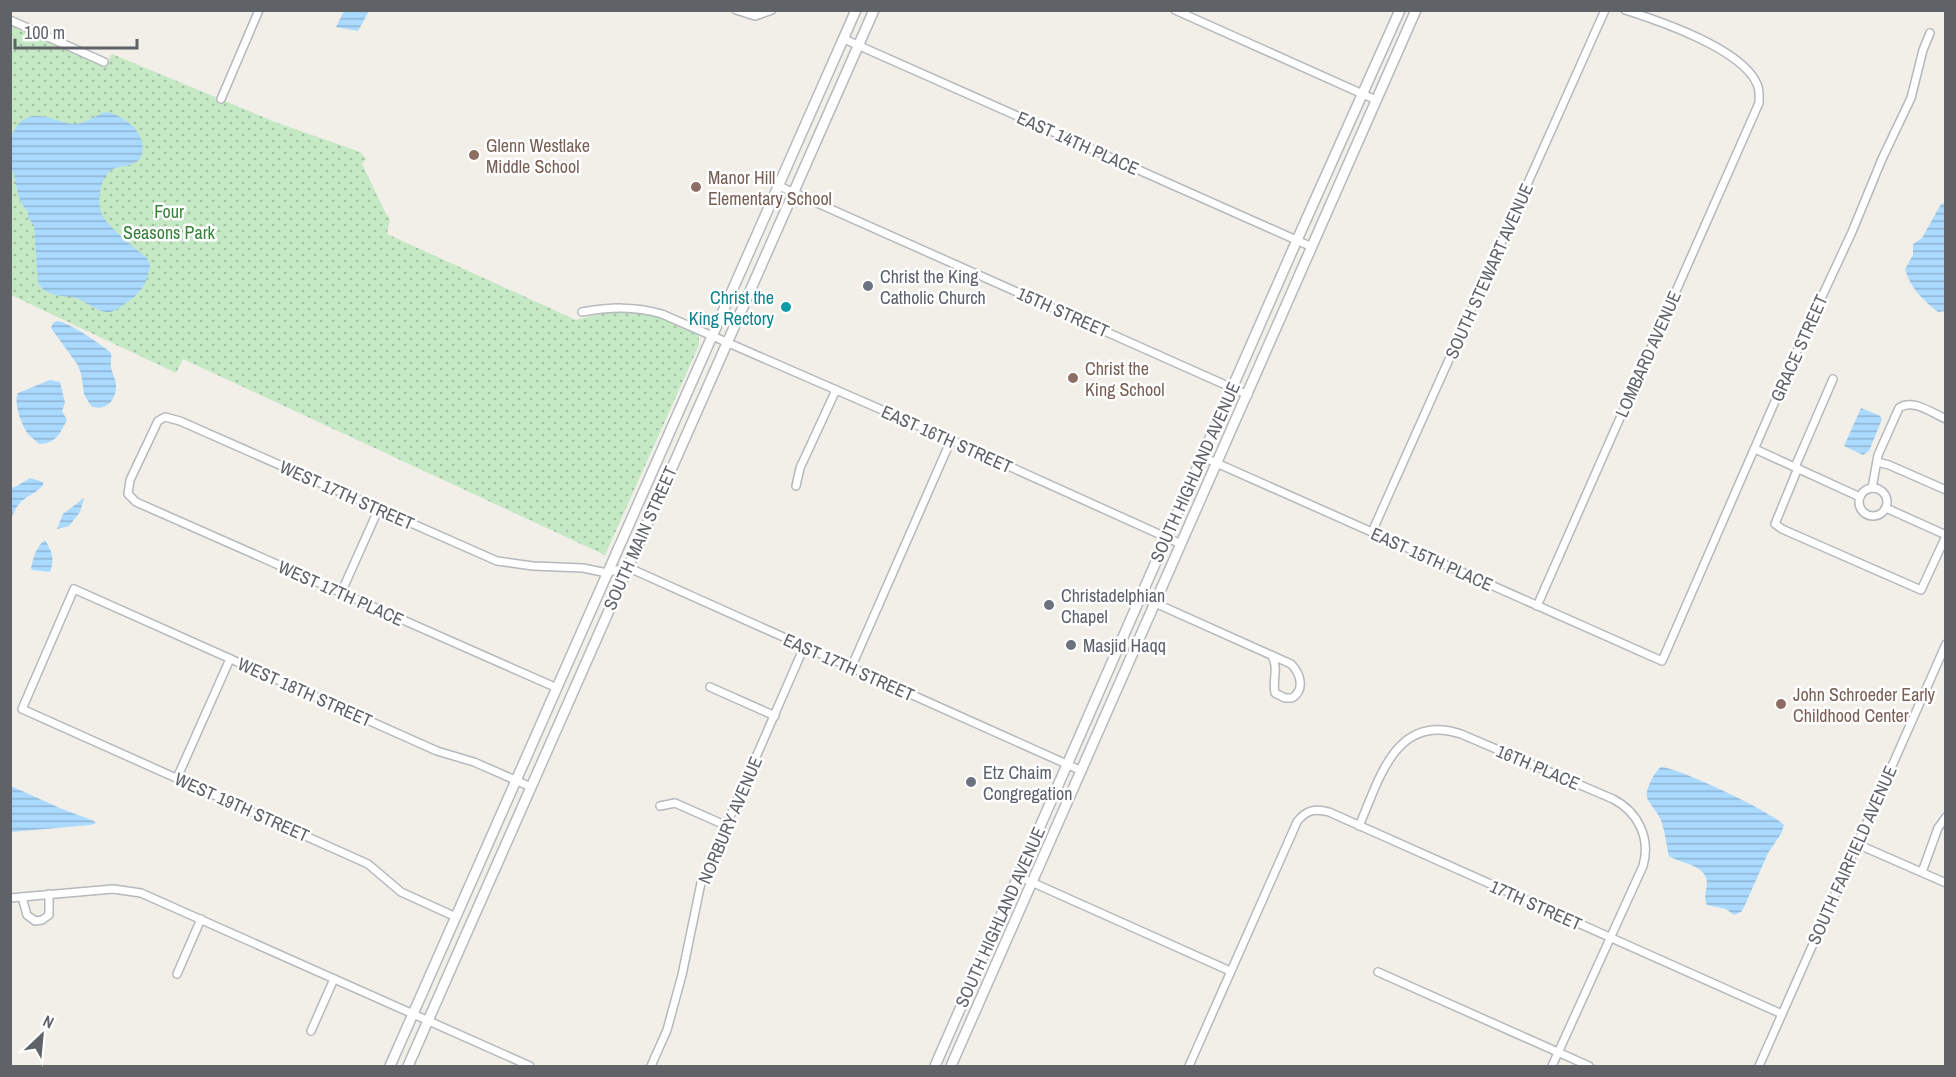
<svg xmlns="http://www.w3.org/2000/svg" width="1956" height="1077" viewBox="0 0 1956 1077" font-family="'Archivo Narrow',sans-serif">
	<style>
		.park { fill: url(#park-dots) }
		.water { fill: url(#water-rules) }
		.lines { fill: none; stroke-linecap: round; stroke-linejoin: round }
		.street-casing { stroke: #b5b8bc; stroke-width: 10 }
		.secondary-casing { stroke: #b6babf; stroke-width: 12 }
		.street { stroke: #fff; stroke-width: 7 }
		.secondary { stroke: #fff; stroke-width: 9 }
		.education-dot { fill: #8d6e63; stroke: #fff; stroke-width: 2 }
		.worship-dot { fill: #6b7280; stroke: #fff; stroke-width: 2 }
		.culture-dot { fill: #0f9aa8; stroke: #fff; stroke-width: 2 }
		.labels { text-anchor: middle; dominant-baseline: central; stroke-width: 5; stroke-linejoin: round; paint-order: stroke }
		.street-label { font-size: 18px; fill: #5f6368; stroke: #fff }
		.education-label { font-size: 18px; fill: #785e54; stroke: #fff; text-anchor: start }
		.park-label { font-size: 18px; fill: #348238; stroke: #fff }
		.worship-label { font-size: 18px; fill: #5b616d; stroke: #fff; text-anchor: start }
		.culture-label { font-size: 18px; fill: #0d838f; stroke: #fff; text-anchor: end }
	</style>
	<defs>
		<pattern id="park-dots" width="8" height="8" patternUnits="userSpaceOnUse" patternTransform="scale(1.5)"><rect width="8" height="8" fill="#c5e8c5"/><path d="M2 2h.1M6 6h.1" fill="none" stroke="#a3c0a4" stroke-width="1.8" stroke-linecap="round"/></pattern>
		<pattern id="water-rules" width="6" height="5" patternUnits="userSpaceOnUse" patternTransform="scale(1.5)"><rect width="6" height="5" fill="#aadaff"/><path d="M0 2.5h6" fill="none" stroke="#8eb4d2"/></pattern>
	</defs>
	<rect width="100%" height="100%" fill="#f1efe8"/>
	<path class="park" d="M11,24L105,67L112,54L275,122L360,152L366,159L362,164L386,214L390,219L387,234L576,320C633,305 644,311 697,333L699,336V345L605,555L183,359L176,373L11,295Z"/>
	<g class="water">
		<path d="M344,11H369L358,31L336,27Z"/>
		<path d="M106,112C125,115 151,136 140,158C135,167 119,165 111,170C99,179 96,205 103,217C110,228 136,249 147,258L150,264C147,286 141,293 123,305C118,309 112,313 106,312C95,310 86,301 76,298C62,295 46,297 38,283L34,226L28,217V211C15,199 18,183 12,169C5,151 11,117 35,116C48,115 62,124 76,124C87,123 96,115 106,112Z"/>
		<path d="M1945,203V311L1938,312C1923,300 1910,288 1905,269L1913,255V244L1922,238L1941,204Z"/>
		<path d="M57,321C69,322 102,345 111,353C112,359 110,363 111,367C112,374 116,379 116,386C116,401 105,412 91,406L84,394L81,373L77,364L51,328L53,323Z"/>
		<path d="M50,380L60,382L65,403L62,411L67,420C60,433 56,444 39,444C36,441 31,437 28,434C22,426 13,402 18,393Z"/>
		<path d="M1861,408L1880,416L1882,419L1869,451L1863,455L1844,446Z"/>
		<path d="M30,478L43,482V485C37,493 28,495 22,501C16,506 14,513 11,519V488L17,486Z"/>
		<path d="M84,498L80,512L69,526L57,529L63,514Z"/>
		<path d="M45,540C52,551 55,559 50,572L32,570L31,568C34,557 35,548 45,540Z"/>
		<path d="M1661,767C1677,767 1772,812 1784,825L1781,834L1768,853L1745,905L1741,912L1734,915L1726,909L1707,905C1703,897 1707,890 1707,882C1705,864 1681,864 1669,856C1666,843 1665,830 1660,818C1657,812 1647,800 1647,797C1645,790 1655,771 1661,767Z"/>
		<path d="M11,786L62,809L94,821L96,823L90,825L11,832Z"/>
	</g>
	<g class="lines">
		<g class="street-casing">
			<g id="street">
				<path d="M736,10L755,16L772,10"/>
				<path d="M1175,10L1376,100"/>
				<path d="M10,20L104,62"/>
				<path d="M844,39L1312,247"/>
				<path d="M221,99L259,10"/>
				<path d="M779,186L1248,395"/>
				<path d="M582,312C610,307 634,306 662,314L951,440L1181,544"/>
				<path d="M1755,449L1860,497"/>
				<path d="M1203,457L1662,661L1799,346L1852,232L1882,159L1911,98L1923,50L1930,33"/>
				<path d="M1877,462L1889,465L1946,490"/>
				<path d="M1795,467L1833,379"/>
				<path d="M1798,468L1775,524L1782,529L1921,590L1946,536"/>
				<path d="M796,486L800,468L836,390"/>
				<path d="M1872,488L1878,455L1899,408C1912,398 1932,413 1946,419"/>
				<circle cx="1873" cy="502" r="14"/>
				<path d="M1886,508L1946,535"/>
				<path d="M1372,532L1605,10"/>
				<path d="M341,593L379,508"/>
				<path d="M1140,597L1155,603L1291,664C1301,674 1305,690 1292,698H1285L1275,693C1272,680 1279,669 1272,656"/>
				<path d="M1537,606L1759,103C1759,96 1760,90 1757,84C1742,49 1660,21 1625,10"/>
				<path d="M851,668L951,440"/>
				<path d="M710,687L775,716"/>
				<path d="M557,688L136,502L128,494L130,480L158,421L165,417L180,421L497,561L533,566L583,568L607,573L627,567L1082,771"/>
				<path d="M177,778L230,659"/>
				<path d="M660,806L675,803L727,826"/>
				<path d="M1359,826C1379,781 1395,712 1461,734L1613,799C1638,812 1651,838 1643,866L1552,1066"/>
				<path d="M1857,844L1946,883"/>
				<path d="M1922,872L1938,828L1946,817"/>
				<path d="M1018,876L1230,971"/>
				<path d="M22,897L27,915L35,921L42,920L49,915V894"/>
				<path d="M10,898L113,889L141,893L530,1066"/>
				<path d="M456,917L401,892L368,864L22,709L74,589L437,751L474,762L531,787"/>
				<path d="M1378,972L1589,1066"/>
				<path d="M177,974L201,919"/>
				<path d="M311,1031L334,979"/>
				<path d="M651,1066L667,1030L682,975L701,883L804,647"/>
				<path d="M1189,1066L1297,822C1306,810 1315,808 1329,812L1782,1014"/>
				<path d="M1759,1066L1946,644"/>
			</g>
		</g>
		<g class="secondary-casing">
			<g id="secondary">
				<path d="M390,1066L856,10"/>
				<path d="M408,1066L874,10"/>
				<path d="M935,1066L1297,240L1400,10"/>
				<path d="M951,1066L1416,10"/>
			</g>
		</g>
		<use href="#street" class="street"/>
		<use href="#secondary" class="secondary"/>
	</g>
	<g class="education-dot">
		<circle cx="474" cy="155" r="6"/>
		<circle cx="696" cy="187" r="6"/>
		<circle cx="1073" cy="378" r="6"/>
		<circle cx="1781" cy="704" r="6"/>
	</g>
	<g class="worship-dot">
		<circle cx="868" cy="286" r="6"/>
		<circle cx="1049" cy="605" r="6"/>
		<circle cx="1071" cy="645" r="6"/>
		<circle cx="971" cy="782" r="6"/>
	</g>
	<circle class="culture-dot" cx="786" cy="307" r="6"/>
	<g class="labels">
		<g class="street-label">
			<text transform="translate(1078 143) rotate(24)">EAST 14TH PLACE</text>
			<text transform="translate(1489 271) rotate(-66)">SOUTH STEWART AVENUE</text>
			<text transform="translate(1063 312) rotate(24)">15TH STREET</text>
			<text transform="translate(1799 348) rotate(-66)">GRACE STREET</text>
			<text transform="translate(1648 354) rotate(-66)">LOMBARD AVENUE</text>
			<text transform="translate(947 439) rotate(24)">EAST 16TH STREET</text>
			<text transform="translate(1195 472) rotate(-66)">SOUTH HIGHLAND AVENUE</text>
			<text transform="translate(347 495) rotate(24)">WEST 17TH STREET</text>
			<text transform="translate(640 538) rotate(-66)">SOUTH MAIN STREET</text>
			<text transform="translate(1432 559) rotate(24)">EAST 15TH PLACE</text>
			<text transform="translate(341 593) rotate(24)">WEST 17TH PLACE</text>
			<text transform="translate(849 667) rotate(24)">EAST 17TH STREET</text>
			<text transform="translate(305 692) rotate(24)">WEST 18TH STREET</text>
			<text transform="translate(1538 767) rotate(23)">16TH PLACE</text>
			<text transform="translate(242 807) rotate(24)">WEST 19TH STREET</text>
			<text transform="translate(730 820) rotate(-67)">NORBURY AVENUE</text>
			<text transform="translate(1852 855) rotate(-66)">SOUTH FAIRFIELD AVENUE</text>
			<text transform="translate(1536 905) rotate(24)">17TH STREET</text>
			<text transform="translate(1000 917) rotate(-66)">SOUTH HIGHLAND AVENUE</text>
		</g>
		<g class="education-label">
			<text x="486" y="145">Glenn Westlake<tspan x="486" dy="21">Middle School</tspan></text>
			<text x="708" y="177">Manor Hill<tspan x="708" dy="21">Elementary School</tspan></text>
			<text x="1085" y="368">Christ the<tspan x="1085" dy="21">King School</tspan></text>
			<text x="1793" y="694">John Schroeder Early<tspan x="1793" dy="21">Childhood Center</tspan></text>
		</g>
		<g class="park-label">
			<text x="169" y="211">Four<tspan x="169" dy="21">Seasons Park</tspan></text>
		</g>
		<g class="worship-label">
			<text x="880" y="276">Christ the King<tspan x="880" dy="21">Catholic Church</tspan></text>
			<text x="1061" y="595">Christadelphian<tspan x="1061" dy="21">Chapel</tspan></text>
			<text x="1083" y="645">Masjid Haqq</text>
			<text x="983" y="772">Etz Chaim<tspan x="983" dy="21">Congregation</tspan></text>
		</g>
		<g class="culture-label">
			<text x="774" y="297">Christ the<tspan x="774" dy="21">King Rectory</tspan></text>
		</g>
	</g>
	<rect width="1956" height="1077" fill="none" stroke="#5f6368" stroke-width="24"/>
	<g transform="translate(42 1035) rotate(26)" stroke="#ffffff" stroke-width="4.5" paint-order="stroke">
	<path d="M0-4.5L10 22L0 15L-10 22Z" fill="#5f6368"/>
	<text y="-9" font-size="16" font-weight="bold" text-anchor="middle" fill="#5f6368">N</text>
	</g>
	<path d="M15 39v9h122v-9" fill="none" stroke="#5f6368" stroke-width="3"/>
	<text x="24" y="39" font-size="18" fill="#5f6368" stroke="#ffffff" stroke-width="4.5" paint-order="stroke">100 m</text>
</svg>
